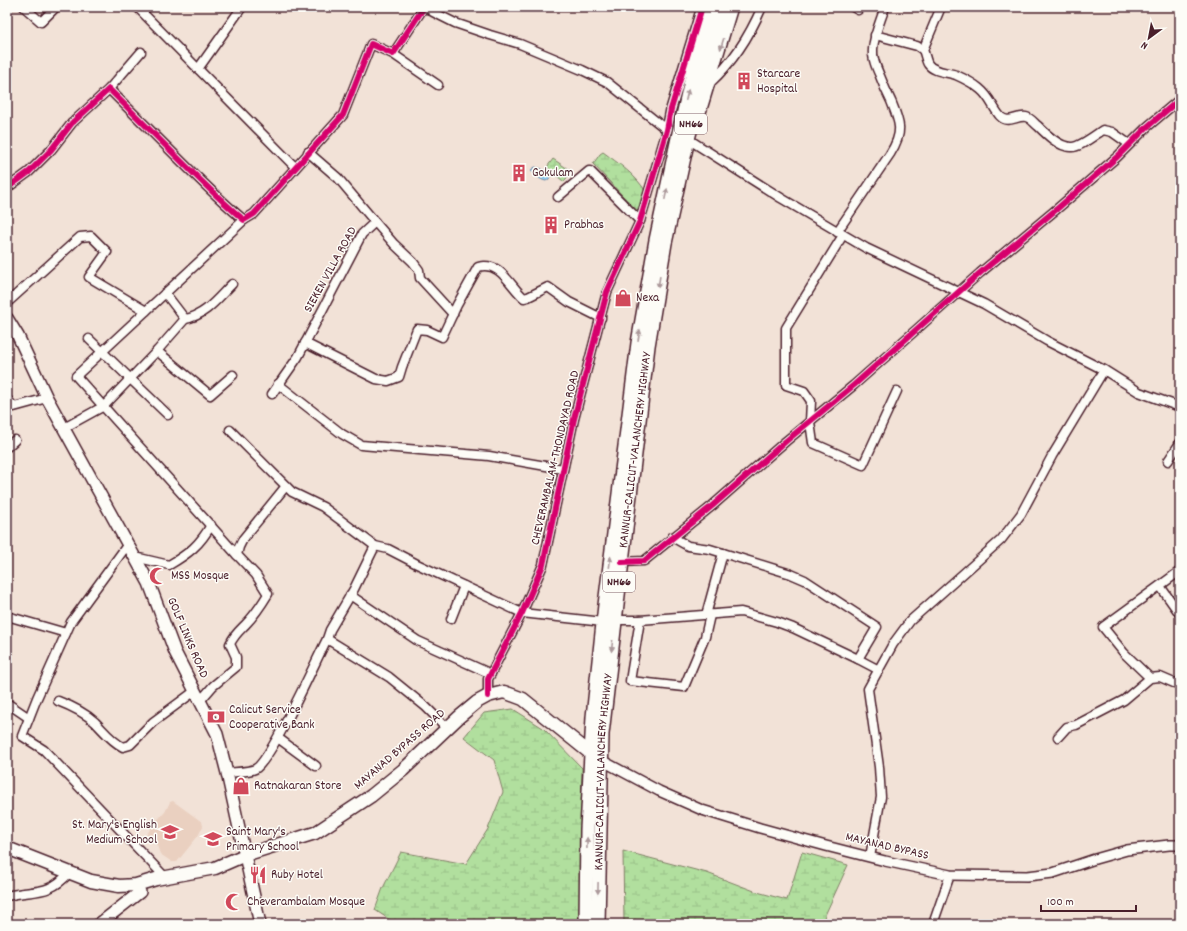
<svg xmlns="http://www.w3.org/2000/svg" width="1187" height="931" viewBox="0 0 1187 931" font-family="Dekko,sans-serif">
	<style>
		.built { fill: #ead0c0 }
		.wetland { fill: url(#wetland-marsh); stroke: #7e7f64 }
		.water { fill: url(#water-waves); stroke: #7588a2 }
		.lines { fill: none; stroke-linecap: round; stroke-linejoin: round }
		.minor-casing { stroke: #4a1f2b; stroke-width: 11 }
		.tertiary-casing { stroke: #4a1f2b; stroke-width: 12 }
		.secondary-casing { stroke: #4a1f2b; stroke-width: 14 }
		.primary-casing { stroke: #4a1f2b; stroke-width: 15 }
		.trunk-casing { stroke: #4a1f2b; stroke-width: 16 }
		.minor { stroke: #fdfcf7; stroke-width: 8 }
		.tertiary { stroke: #fdfcf7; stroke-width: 9 }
		.secondary { stroke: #fdfcf7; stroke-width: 11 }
		.primary { stroke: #fdfcf7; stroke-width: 12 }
		.trunk { stroke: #fdfcf7; stroke-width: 13 }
		.cycleway-casing { stroke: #fdfcf7; stroke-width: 8 }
		.cycleway { stroke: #d6006c; stroke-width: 6 }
		.oneway { fill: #ac999b }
		.labels { text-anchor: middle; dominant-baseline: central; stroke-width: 3; stroke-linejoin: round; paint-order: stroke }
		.shield { fill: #fdfcf7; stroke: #806168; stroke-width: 1 }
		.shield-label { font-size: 12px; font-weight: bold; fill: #4a1f2b }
		.poi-label { font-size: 13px; fill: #4a1f2b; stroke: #fdfcf7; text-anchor: start }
		.street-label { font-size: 13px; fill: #4a1f2b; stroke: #fdfcf7 }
	</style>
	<defs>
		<pattern id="wetland-marsh" width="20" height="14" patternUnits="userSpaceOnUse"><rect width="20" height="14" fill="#b1df9e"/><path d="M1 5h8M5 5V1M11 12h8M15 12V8" fill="none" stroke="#9abf88"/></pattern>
		<pattern id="water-waves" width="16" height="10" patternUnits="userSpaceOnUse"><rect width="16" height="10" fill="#91cef2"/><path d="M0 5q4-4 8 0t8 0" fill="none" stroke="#7fb0d0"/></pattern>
	</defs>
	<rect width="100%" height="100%" fill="#f2e2d7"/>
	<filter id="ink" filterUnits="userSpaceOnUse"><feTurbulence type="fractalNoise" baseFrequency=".025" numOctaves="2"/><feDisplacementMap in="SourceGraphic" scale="8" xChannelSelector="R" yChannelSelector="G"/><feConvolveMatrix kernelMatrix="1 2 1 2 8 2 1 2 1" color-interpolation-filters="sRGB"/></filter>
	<g filter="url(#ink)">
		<path class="built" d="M173,801L202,822L203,826L198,836L181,857L177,862H172L160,854L157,845L146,838L147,834L154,823L165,812L170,802Z"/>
		<g class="wetland">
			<path d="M603,152C618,163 636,175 646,192L637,211L593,164L600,154Z"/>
			<path d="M553,159L571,171L564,182L547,167Z"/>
			<path d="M513,709L543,728L582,768L579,924H396L375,910L383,888L401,852L466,864L488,829L503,792L494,760L464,737L484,713Z"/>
			<path d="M623,851L707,873L757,892L787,900L802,852L848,865L821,924H624Z"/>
		</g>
		<path class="water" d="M535,167C541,168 546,170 550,176L549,179L546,181C540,180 534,175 531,170Z"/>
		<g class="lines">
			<g class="minor-casing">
				<g id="minor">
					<path d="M24,7L41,22L56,7"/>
					<path d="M137,7L295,167"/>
					<path d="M427,7L433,12L455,23L490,35L520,44L582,70L607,82L667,130L640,221L607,292L574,419L543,565L522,613L488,679V696"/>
					<path d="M853,7L858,10"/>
					<path d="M875,35L917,46L923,50C925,54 926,61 928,64C933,72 948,72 956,75C965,79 973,83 980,89C990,97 993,108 1000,116C1008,125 1017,115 1026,117C1031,118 1034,123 1038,126C1046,134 1059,147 1071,147C1079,148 1095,135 1103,130L1112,132L1129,144"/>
					<path d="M923,50L941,7"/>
					<path d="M393,54L438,85"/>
					<path d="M198,69L242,7"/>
					<path d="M710,83C733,62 750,35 762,7"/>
					<path d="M109,89L141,52"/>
					<path d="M688,139L781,198L866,248L984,304L1047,341L1104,370L1139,392L1180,407"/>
					<path d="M308,152L338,178L375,222"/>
					<path d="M7,188L29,172L51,150L72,123L109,89C133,113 157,137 181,161C201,181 222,202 244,220L254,214L343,115L371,44L393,54L424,7"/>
					<path d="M558,197L589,171H590L640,221"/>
					<path d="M837,232L890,154C904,132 900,123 891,101C887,93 883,84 880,76C876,67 872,58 873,49C874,34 881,20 885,7"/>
					<path d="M843,235L786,328V385L804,391L811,401L810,422L813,443L863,465L897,391"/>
					<path d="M7,303L80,237L91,236L107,252L89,277L146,311"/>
					<path d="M185,319C205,316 218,298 232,284"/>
					<path d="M89,339L168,415"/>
					<path d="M305,343L376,379L388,381L399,377L402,367L417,329L427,330L442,337L457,305L478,267C501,261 509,285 524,298L528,297L548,287L569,302L601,318"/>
					<path d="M157,351L210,395L233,375"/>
					<path d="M278,384L342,434L361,445L489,456L563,469"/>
					<path d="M272,394L298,357L362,234L375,222L394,244L413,262L419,270L420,278L453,314"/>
					<path d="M7,399L14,407L47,398"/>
					<path d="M64,428L104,406L157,351L185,319L165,293"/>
					<path d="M230,430L292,492L323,507L375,546L388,549L417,564L522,613L603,622"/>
					<path d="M7,447L15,440"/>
					<path d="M1168,461L1180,443"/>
					<path d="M672,537L688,546L710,549L723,553"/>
					<path d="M128,544L71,622L37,698L22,736L44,750L165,877"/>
					<path d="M237,555L76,376L244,220"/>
					<path d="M135,557L169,565C188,554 200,545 211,525"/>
					<path d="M622,562L644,561L712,506L786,441L854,385L980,273L1058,208L1117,157L1147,127L1180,99"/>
					<path d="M1160,586L1180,614"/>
					<path d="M350,595L418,641L491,674"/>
					<path d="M7,616L66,633"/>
					<path d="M451,619L464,586"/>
					<path d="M615,620H640L741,612L777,622L793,628L858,659L877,627L805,580L791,574L723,553L706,615"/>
					<path d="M640,620L630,681L684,687L705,637L710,615"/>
					<path d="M327,639L389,677L426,707L447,728"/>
					<path d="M858,659L879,670"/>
					<path d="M1150,678L1124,653L1103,627L1180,571"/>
					<path d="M58,701C71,706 84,712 95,722C104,731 111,741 123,747L130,745L153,722L195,691"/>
					<path d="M200,701L213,686L236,667V657L230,644C234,635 239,631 245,625C254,616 262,604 268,594L256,575L237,555L239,547L243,539L286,486"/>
					<path d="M7,703L29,718"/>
					<path d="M1058,737L1067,727L1076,725L1124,700L1150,678L1160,677L1174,683L1180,682"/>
					<path d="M278,738L316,766"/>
					<path d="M227,773C234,772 249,772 255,769C271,761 316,660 327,639L330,630L354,589L375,546"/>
					<path d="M870,857L881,797L879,767L868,689L893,644L910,621L1001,540L1021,514L1052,456L1104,370"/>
					<path d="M7,896C34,889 48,897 70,872"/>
					<path d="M933,924L950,875"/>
				</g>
			</g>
			<g class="tertiary-casing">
				<g id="tertiary">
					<path d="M699,119L733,7"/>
					<path d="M667,130L671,109L702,7"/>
					<path d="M601,760L659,791L702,810L760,828L826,846L885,861L950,875L1027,876L1053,873L1095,859L1127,850L1169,845H1180"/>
				</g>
			</g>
			<g class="secondary-casing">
				<g id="secondary">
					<path d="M7,318L18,336L47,398L149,583L175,652L217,734L227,773L260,924"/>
					<path d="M99,924L140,892"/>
				</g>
			</g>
			<g class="primary-casing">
				<path id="primary" d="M7,848L91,881L119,886L136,885L156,879L215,868L245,855L315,833L371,796L403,770L459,717L477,702L488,696L504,692L523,699L590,753"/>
			</g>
			<g class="trunk-casing">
				<g id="trunk">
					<path d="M586,924L587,829L593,717L605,605L638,343L656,240L679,133L695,64L712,7"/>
					<path id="s1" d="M598,924L602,734L620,578L648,346L665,243L688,139L712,45L725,7"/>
				</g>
			</g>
			<use href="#minor" class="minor"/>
			<use href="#tertiary" class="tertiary"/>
			<use href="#secondary" class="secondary"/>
			<use href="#primary" class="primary"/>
			<use href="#trunk" class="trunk"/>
			<g class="cycleway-casing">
				<g id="cycleway">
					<path d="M7,188L29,172L51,150L72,123L109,89C133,113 157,137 181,161C201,181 222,202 244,220L254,214L343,115L371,44L393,54L424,7"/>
					<path d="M622,562L644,561L712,506L786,441L854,385L980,273L1058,208L1117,157L1147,127L1180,99"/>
					<path d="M488,696V679L522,613L543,565L574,419L607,292L640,221L667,130L671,109L702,7"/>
				</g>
			</g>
			<use href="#cycleway" class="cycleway"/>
		</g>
		<defs><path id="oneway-solid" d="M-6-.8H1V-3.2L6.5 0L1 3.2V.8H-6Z"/></defs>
		<g class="oneway">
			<use href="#oneway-solid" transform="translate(722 44) rotate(107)"/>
			<use href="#oneway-solid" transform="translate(687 95) rotate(-77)"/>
			<use href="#oneway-solid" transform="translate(666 194) rotate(-78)"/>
			<use href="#oneway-solid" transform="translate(659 282) rotate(99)"/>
			<use href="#oneway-solid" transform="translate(639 335) rotate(-80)"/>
			<use href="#oneway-solid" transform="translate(610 562) rotate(-83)"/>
			<use href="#oneway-solid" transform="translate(612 646) rotate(96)"/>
			<use href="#oneway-solid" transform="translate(587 843) rotate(-89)"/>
			<use href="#oneway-solid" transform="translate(598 888) rotate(91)"/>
		</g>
	</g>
	<defs>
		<g id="building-bare" transform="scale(1.38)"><path d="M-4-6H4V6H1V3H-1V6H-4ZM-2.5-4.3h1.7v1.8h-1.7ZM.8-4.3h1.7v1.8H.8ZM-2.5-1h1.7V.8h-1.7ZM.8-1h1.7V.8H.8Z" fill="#d1495b" stroke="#fdfcf7" stroke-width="2.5" paint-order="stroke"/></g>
		<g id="shop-bare" transform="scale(1.38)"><path d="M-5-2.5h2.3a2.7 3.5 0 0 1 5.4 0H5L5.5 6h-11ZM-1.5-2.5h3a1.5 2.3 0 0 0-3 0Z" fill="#d1495b" stroke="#fdfcf7" stroke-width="2.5" paint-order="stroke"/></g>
		<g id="mosque-bare" transform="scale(1.38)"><path d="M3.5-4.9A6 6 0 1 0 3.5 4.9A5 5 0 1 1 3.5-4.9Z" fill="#d1495b" stroke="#fdfcf7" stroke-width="2.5" paint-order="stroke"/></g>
		<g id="bank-bare" transform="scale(1.38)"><path d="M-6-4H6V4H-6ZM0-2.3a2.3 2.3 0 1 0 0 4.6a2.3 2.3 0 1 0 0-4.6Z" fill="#d1495b" stroke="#fdfcf7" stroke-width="2.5" paint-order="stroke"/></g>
		<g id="school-bare" transform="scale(1.38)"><path d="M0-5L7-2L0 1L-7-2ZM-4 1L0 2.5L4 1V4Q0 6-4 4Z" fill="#d1495b" stroke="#fdfcf7" stroke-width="2.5" paint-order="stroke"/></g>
		<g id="restaurant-bare" transform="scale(1.38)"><path d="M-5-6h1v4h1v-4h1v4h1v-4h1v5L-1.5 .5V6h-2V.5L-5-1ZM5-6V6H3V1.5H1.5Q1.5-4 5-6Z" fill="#d1495b" stroke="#fdfcf7" stroke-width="2.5" paint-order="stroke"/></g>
	</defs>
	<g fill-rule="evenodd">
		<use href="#building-bare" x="744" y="81"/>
		<use href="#building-bare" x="519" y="173"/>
		<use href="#building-bare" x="551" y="225"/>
		<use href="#shop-bare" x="623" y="298"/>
		<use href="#mosque-bare" x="158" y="576"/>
		<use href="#bank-bare" x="216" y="717"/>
		<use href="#shop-bare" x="241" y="786"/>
		<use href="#school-bare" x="170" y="832"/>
		<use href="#school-bare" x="213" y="839"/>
		<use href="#restaurant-bare" x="258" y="875"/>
		<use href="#mosque-bare" x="234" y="902"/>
	</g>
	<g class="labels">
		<g class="shield">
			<rect x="675" y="114" width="32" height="20" rx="3"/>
			<rect x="603" y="572" width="32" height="20" rx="3"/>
		</g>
		<g class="shield-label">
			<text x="691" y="124">NH66</text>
			<text x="619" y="582">NH66</text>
		</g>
		<g class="poi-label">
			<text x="757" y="74">Starcare<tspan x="757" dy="15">Hospital</tspan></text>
			<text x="532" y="173">Gokulam</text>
			<text x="564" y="225">Prabhas</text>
			<text x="636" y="298">Nexa</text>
			<text x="171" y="576">MSS Mosque</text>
			<text x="229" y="710">Calicut Service<tspan x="229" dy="15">Cooperative Bank</tspan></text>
			<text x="254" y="786">Ratnakaran Store</text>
			<text x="157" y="825" text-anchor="end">St. Mary's English<tspan x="157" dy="15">Medium School</tspan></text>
			<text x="226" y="832">Saint Mary's<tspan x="226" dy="15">Primary School</tspan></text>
			<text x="271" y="875">Ruby Hotel</text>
			<text x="247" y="902">Cheverambalam Mosque</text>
		</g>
		<g class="street-label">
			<text transform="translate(331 270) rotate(-61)">SIEKEN VILLA ROAD</text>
			<text stroke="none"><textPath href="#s1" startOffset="476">KANNUR-CALICUT-VALANCHERY HIGHWAY</textPath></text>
			<text transform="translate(556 458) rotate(-77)">CHEVERAMBALAM-THONDAYAD ROAD</text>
			<text transform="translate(187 638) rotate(67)">GOLF LINKS ROAD</text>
			<text transform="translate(400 750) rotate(-41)">MAYANAD BYPASS ROAD</text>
			<text stroke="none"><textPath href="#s1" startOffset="152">KANNUR-CALICUT-VALANCHERY HIGHWAY</textPath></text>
			<text transform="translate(887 847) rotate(13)">MAYANAD BYPASS</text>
		</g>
	</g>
	<rect width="1187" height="931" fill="none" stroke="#fdfcf7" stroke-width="24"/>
	<rect x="12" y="12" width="1163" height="907" fill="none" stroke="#4a1f2b" stroke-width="1.5" filter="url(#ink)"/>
	<g transform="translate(1149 38) rotate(212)" stroke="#fdfcf7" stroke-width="3" paint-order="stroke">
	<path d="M0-3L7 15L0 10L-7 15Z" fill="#4a1f2b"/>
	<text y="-6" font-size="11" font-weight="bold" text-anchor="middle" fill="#4a1f2b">N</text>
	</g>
	<path d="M1041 905v6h95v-6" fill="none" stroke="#4a1f2b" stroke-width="2"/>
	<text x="1047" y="905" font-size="12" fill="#4a1f2b" stroke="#fdfcf7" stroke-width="3" paint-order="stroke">100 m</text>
</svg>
